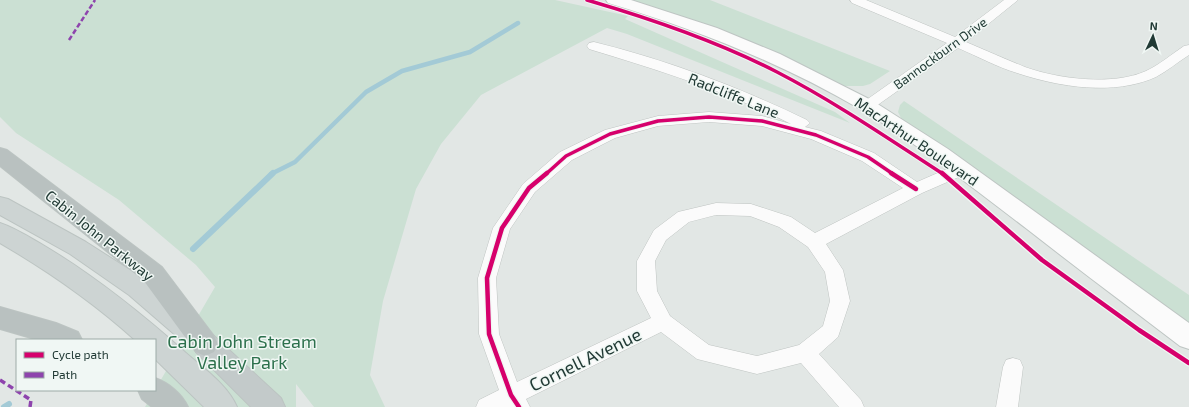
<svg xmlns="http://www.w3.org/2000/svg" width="1189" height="407" viewBox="0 0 1189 407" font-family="'Exo 2',sans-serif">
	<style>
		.green { fill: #cbe0d3 }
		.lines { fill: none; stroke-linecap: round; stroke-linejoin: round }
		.stream-far1 { stroke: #a3cad6; stroke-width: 4.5 }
		.stream { stroke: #a3cad6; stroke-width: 6 }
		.minor-casing { stroke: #bfc4c2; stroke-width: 1 }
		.secondary-casing { stroke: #bec5c3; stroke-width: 2 }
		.primary-casing { stroke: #bcc4c2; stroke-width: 2 }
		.trunk-casing { stroke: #bcc4c2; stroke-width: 2 }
		.motorway-casing { stroke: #bcc4c2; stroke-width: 2 }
		.minor { fill: #fbfbfb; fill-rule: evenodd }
		.secondary { fill: #fbfbfb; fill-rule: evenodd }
		.primary { fill: #cdd4d3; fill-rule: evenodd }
		.trunk { fill: #c3caca; fill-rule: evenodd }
		.motorway { fill: #b9c1c0; fill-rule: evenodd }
		.quiet-far1 { stroke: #8e44ad; stroke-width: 2.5; stroke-dasharray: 5 2.5; stroke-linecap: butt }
		.quiet { stroke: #8e44ad; stroke-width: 3.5; stroke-dasharray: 6 3.5; stroke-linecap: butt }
		.cycleway-far1-casing { stroke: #f0f7f4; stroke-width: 5.5 }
		.cycleway-casing { stroke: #f0f7f4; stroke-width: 7 }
		.cycleway-far1 { stroke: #d6006c; stroke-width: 3.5 }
		.cycleway { stroke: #d6006c; stroke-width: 4.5 }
		.labels { text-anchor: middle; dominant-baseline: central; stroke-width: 3; stroke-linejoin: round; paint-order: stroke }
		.far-street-label { font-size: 13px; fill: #213a35; stroke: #f0f7f4 }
		.street-label { font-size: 15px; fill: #213a35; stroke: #f0f7f4 }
		.near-park-label { font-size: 18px; fill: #2c704c; stroke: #f0f7f4 }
		.near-street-label { font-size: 18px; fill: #213a35; stroke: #f0f7f4 }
	</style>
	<rect width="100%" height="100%" fill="#e2e7e5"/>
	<g class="green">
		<path d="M0,0H555L628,16L625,19L835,112L850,123L627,34L607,28L481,95L441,144L416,189L383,301L370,375L385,407H314L296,384V407H145L215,287L196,265L119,200L16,133L0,117Z"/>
		<path d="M629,0H710L890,71L870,84L863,86H842L769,49L718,29Z"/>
		<path d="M904,101L1189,295V326L903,122L898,112L900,105Z"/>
	</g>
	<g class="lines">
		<path class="stream-far1" d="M271,174L295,162L366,92L402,71L470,52L518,23"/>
		<g class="stream">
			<path d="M193,249L273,173"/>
			<path d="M4,407L9,404"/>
		</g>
		<g class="minor-casing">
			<g id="minor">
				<path d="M850,0H866L955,37L1004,0H1018L966,42C985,50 1005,59 1025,67C1058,79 1113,86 1146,71C1159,65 1172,54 1184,46L1189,45V55C1178,62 1167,71 1156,77C1114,96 1059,87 1017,73C997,67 977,56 958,48L872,109L867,111L862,109L860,106L862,103L947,43L852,3Z"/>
				<path d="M594,42C667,60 739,87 807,120L810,123L805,127L821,131L874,153L917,182L956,165L962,163L968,165L970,169L968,173L922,193L826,244L843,270L850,301L838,337L819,354L861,400L864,407H839L801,363L757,374L697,359L661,332L526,399L530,407H476L479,400L499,390L479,334L478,278L493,228L523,184L560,152L605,130L658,116L709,112L762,116L791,124C726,91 658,70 589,49L587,46L589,43ZM709,122L762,126L811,139L862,161L903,188L815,233L791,217L751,204L716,203L678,212L654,230L637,261V291L651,318L517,382L499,334L496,278L510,229L535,192L572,160L615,138L658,126ZM716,215L750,216L779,227L808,247L825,272L830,301L823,326L799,345L757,356L709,345L670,316L657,291L655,261L666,240L689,222Z"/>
				<path d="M1013,358L1020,360L1023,367L1018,407H996L1003,367L1006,360Z"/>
			</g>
		</g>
		<g class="secondary-casing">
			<path id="secondary" d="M606,0H631L717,28L780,54L873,101L948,149L1189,323V349L1180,346C1129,307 1078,269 1027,229C973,188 918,144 860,109C781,63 696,29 608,3Z"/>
		</g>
		<g class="primary-casing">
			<g id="primary">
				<path d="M0,197L8,199L86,242L147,281L199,324L203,332L199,340L190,343L181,340L129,295L70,254L0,215Z"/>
				<path d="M0,223C15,228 29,237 43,245C95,276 141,313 186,353C203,368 228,385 237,407H204L155,359V340H135C94,303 48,271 0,243Z"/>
			</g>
		</g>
		<g class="trunk-casing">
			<path id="trunk" d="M205,332L214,336L281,398L285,407H251L196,352L192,344L196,336Z"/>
		</g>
		<g class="motorway-casing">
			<g id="motorway">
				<path d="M0,148L7,150L162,267L214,336L218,344L214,352L205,356L196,352L144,281L0,166Z"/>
				<path d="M0,307L56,323L78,332L82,340H38L0,329Z"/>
				<path d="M155,378C169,383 182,394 188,407H152L142,399L138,390H155Z"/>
			</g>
		</g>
		<use href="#minor" class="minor"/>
		<use href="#secondary" class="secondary"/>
		<use href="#primary" class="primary"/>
		<use href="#trunk" class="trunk"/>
		<use href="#motorway" class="motorway"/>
		<path class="quiet-far1" d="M69,40L95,0"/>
		<path class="quiet" d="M0,380L31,400L30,407"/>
		<g class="cycleway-far1-casing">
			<g id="cycleway-far1">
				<path d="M587,0C652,19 717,41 777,72C835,102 889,139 943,174"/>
				<path d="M546,174L566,156L610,134L658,121L709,117L762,121L816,135L868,157L893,174"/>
			</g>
		</g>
		<g class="cycleway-casing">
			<g id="cycleway">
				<path d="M891,173L916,189"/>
				<path d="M942,173L1042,260L1139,330L1189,363"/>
				<path d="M519,407L511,395L489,334L487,278L502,228L529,188L547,173"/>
			</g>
		</g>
		<use href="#cycleway-far1" class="cycleway-far1"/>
		<use href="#cycleway" class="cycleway"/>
	</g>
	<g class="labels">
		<g class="far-street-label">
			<text transform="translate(940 53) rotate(-36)">Bannockburn Drive</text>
		</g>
		<g class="street-label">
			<text transform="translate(734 95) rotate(22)">Radcliffe Lane</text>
			<text transform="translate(917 141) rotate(34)">MacArthur Boulevard</text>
			<text transform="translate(100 235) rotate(39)">Cabin John Parkway</text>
		</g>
		<g class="near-park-label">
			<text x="242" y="341">Cabin John Stream<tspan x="242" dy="21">Valley Park</tspan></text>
		</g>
		<g class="near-street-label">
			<text transform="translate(585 359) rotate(-26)">Cornell Avenue</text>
		</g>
	</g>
	<rect x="16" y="339" width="140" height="52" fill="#f0f7f4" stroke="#9daba8"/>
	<rect x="24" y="352" width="20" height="6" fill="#d6006c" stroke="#9daba8"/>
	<text x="52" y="359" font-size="12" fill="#213a35">Cycle path</text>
	<rect x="24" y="372" width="20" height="6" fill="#8e44ad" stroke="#9daba8"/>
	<text x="52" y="379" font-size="12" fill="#213a35">Path</text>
	<g transform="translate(1153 36) rotate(4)" stroke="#f0f7f4" stroke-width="3" paint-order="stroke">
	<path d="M0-3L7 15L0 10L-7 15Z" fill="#213a35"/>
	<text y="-6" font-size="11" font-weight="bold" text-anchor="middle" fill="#213a35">N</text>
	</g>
</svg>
